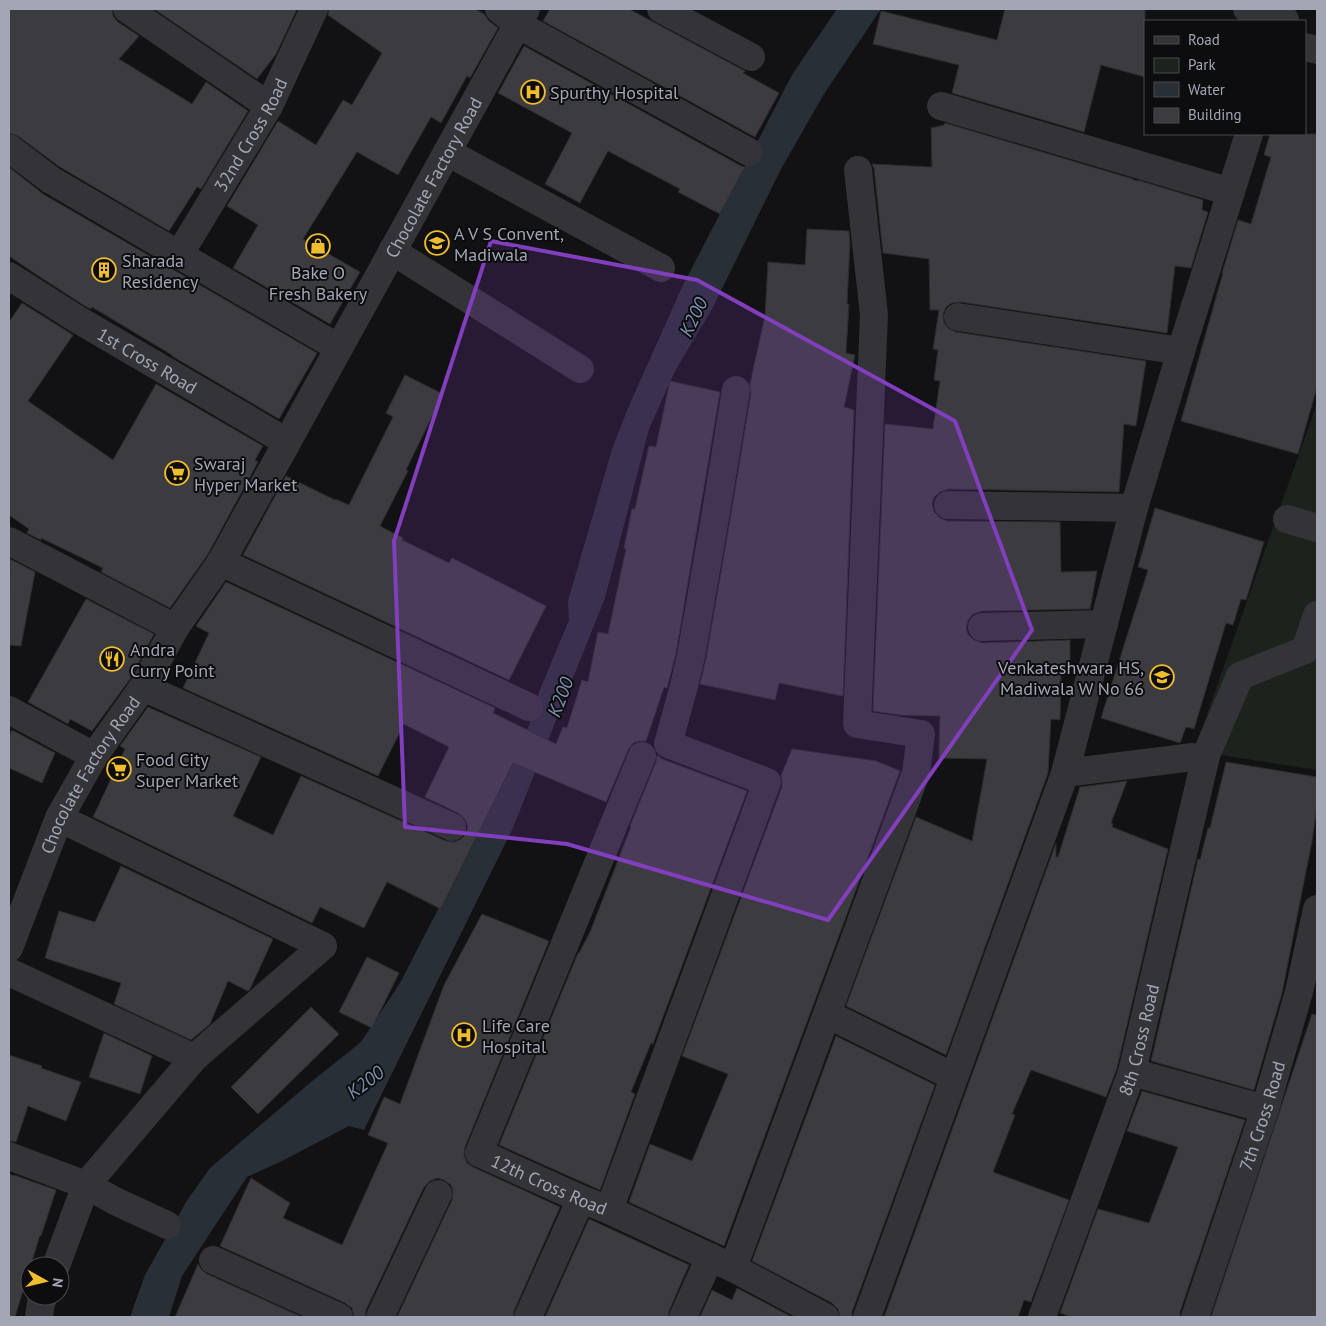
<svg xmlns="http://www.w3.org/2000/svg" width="1326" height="1326" viewBox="0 0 1326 1326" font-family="'PT Sans',sans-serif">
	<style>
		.green { fill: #1c231d }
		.water { fill: #282f36 }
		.building { fill: #3c3c40; stroke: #2c2b2f }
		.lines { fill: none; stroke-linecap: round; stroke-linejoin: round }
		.minor { stroke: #333338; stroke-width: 28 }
		.marked { fill: #813ebd; fill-opacity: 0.2; stroke: #813ebd; stroke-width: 4; stroke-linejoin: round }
		.labels { text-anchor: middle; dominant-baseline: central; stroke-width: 4; stroke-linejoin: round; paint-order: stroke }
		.poi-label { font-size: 18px; fill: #a3a7b4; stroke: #0d0c0e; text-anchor: start }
		.street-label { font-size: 18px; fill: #a3a7b4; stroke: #0d0c0e }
		.water-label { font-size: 19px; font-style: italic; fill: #7a92af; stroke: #0d0c0e }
	</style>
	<rect width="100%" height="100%" fill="#121113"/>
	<path class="green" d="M1317,403V770L1194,751Z"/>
	<path class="water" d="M837,9H881L824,94L781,169L712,309L675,371L649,429L605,598L512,830L364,1130L349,1126L280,1162L247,1177L182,1276L169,1317H130L145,1275L186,1202L210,1168L311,1082L361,1042L400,983L516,758L532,717L539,692L569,620L568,601L612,449L628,408L682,287L793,73Z"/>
	<g class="building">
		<path d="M9,9H112L113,16L118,22L139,36L119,59L192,104L206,82L248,111L201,189L197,187L169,231L60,167L18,136L9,133Z"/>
		<path d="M154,9H297L276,54L257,79Z"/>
		<path d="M329,9H475L484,14L489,21L498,28L470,78L467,76L441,123L431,117L398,175L357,152L303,239L360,272L330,324L233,268L258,225L227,206L278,121L316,145L343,100L352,105L382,53L328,15Z"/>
		<path d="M550,9H629L745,71L743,73L779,93L755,137L543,21Z"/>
		<path d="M1005,9H1145V77L1101,65L1084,132L952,93L959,65L873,44L881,11L997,40Z"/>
		<path d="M524,46L741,166L745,167L720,214L678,192L680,189L608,151L580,203L545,184L572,133L498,93Z"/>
		<path d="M945,123L1133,179V180L1141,181L1203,200L1202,210L1208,212L1191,268L1175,266L1167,333L960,302L952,303L946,307L943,314L944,323L949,329L956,332L1146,361L1136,426L1124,424L1119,492L948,489L940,492L934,497L932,504L934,512L940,518L947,521L1060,522L1061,572L1097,571L1090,609L982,611L973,614L968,620L966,628L968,635L974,640L982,643L1070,640V674H1061L1060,720L1051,719L1048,773L946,1055L846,1006L916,817L972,841L987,759L939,758L940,716L900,715L873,711L885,424L933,429L940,381L934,380L938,350L933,349L939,310H930L929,259L883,253L874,168L872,164L932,167L931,128L944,125Z"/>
		<path d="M1270,134H1317V387L1298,454L1181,421L1223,273H1222L1238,220L1251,224L1271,157L1264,155Z"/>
		<path d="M9,167L43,194L317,353L279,419L172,356V355L92,307L91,309L85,306L34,273L9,256Z"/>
		<path d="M807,229L849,231L850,244L847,304H849L846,353L855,355L844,407L854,410L843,696L779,683L775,700L700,684L706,659L732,509L751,393L750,384L765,316L768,262L805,265Z"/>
		<path d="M22,303L73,335L28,401L113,460L156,384L263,446L255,460L258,462L208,554L170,608L101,572L103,568L41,538V540L27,533L29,529L9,515V322Z"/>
		<path d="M405,375L443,394L406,470L408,471L380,526L403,538L402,540L449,563L452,558L546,606L509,680L243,555L286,476L335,500V499L349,505L393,417L386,413Z"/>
		<path d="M670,381L720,392L676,653L667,688L664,687L646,741H639L633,743L628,750L606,802L513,763L441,909L387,882L364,928L320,907L312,923L93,817L125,749L120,746L148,707L261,757L233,816L273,835L301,776L446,841L454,842L461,839L466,834L468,826L464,818L458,813L425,797L449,747L404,724L378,776L183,688L209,633L196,626L226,582L495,708L493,713L556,744L563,727L567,728L582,680L588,682L598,632L608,634L626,549L624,548L632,509H635L649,446L656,447Z"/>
		<path d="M1155,508L1264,542L1246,600L1241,599L1233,625L1226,623L1194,729L1186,727L1180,743L1101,718L1148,570L1138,567Z"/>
		<path d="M10,559L35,572L21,646L9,645Z"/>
		<path d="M86,599L154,634L130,679L92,731L70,719L68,724L28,702Z"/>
		<path d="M12,730L55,753L42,783L9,768V736Z"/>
		<path d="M792,749L876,761L900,771L724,1246L629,1202L650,1144L692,1161L728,1074L682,1056L782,787V780L781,776Z"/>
		<path d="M657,755L662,759L747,791L653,1044L651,1043L631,1092L635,1094L600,1190L499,1145L578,953H579L590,932L631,827L630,826L656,762Z"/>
		<path d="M1226,762L1317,777V807L1312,841L1282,993L1254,1090L1151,1061L1198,859L1200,860L1208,828H1210Z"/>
		<path d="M1127,781L1111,823L1113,824L1112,827L1168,849L1117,1068L1106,1097L1031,1070L1012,1114L1015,1115L993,1172L1069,1200L1031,1302L1024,1300L1018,1317H884L1056,843V857H1058L1080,787Z"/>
		<path d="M121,866L273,939L250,989L248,991L228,981L210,1024L191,1040L114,1004L121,983L45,958L59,911L95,922Z"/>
		<path d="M482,914L549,941L465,1147L464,1155L467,1163L473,1167L560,1207L514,1311L513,1317H397L452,1200L453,1192L451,1185L444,1180L437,1178L430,1181L424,1187L366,1310L365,1317H354L352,1308L345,1303L220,1246L251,1178L290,1203L283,1218L342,1245L388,1143L368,1135L384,1097L400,1104L444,985Z"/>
		<path d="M367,957L399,973L372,1028L339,1012Z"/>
		<path d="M311,1007L339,1034L258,1114L231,1087Z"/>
		<path d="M1312,1014L1317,1015V1317H1211Z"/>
		<path d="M104,1033L152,1056L140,1094L89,1077Z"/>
		<path d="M836,1036L935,1085L852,1312V1317H840L838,1309L832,1303L752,1261Z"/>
		<path d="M9,1055L42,1066L41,1068L81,1082L66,1121L28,1106L16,1142L9,1141Z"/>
		<path d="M1142,1091L1245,1120L1180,1312V1317H1071L1060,1313L1098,1209L1149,1223L1178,1147L1127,1131Z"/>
		<path d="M9,1174L14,1176V1175L56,1190L41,1236L40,1235L15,1317H9Z"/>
		<path d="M589,1219L689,1265L669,1311L668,1317H545Z"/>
		<path d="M198,1264L201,1269L207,1274L302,1317H175Z"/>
		<path d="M737,1288L792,1317H700L712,1290L732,1300Z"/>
	</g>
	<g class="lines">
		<g class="minor">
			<path d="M127,9L269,106"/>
			<path d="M499,9L517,24L749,152"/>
			<path d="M661,9L751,57"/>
			<path d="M1247,9L1285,20"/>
			<path d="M1305,47L1317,50"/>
			<path d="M941,106L1231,192"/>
			<path d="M9,148L51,180L339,348"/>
			<path d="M447,152L661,268"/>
			<path d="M392,251L580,369"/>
			<path id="s1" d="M179,255L269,106L314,9"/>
			<path id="s2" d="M9,276L77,319L287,442"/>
			<path d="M958,317L1181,351"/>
			<path d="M948,505L1134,508"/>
			<path d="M1287,519L1317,528"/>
			<path d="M9,541L175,628"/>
			<path d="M221,562L529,707"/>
			<path d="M982,627L1104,624"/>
			<path d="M143,687L452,827"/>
			<path d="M9,710L94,756"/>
			<path id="s3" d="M642,756L479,1153L581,1199L609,1210L733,1268L825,1317"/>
			<path d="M1065,773L1193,757L1205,760"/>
			<path id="s4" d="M9,948L59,818L94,756L143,687L175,628L221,562L526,9"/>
			<path d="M9,972L194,1058"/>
			<path d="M827,1014L954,1077"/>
			<path d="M1132,1072L1265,1109"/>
			<path d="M9,1156L86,1185L117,1202L167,1225"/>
			<path d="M609,1210L767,782L668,744L684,686L691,656L717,506L736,390"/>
			<path d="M213,1260L339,1317"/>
			<path d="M56,1266L86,1185L194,1058L323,946L59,818"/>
			<path d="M733,1268L916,773L921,734L857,724L874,315L858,170"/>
			<path d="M39,1317L41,1303L44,1296"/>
			<path d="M380,1317L438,1194"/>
			<path d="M528,1317L581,1199"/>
			<path d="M683,1317L710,1257"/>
			<path d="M867,1317L1065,773L1134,508L1181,351L1249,134"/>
			<path id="s5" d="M1042,1317L1132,1072L1205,760L1207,753L1240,676L1305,650L1317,615"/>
			<path id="s6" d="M1195,1317L1265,1109L1299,992L1317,909"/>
		</g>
	</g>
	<path class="marked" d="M491,241L697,280L955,421L1032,630L828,920L567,844L405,827L394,541Z"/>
	<defs>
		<g id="hospital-ring" transform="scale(1.25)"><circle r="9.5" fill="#0d0c0e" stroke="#efbd2d" stroke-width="1.5"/><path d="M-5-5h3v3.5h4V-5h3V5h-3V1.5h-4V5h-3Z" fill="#efbd2d"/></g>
		<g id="school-ring" transform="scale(1.25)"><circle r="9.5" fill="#0d0c0e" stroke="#efbd2d" stroke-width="1.5"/><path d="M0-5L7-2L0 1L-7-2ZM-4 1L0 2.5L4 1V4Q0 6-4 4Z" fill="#efbd2d"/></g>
		<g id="shop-ring" transform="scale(1.25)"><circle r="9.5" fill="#0d0c0e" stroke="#efbd2d" stroke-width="1.5"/><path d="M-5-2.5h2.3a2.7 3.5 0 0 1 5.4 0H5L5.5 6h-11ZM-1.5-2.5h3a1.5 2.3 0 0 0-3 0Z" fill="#efbd2d"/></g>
		<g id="building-ring" transform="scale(1.25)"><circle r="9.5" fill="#0d0c0e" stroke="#efbd2d" stroke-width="1.5"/><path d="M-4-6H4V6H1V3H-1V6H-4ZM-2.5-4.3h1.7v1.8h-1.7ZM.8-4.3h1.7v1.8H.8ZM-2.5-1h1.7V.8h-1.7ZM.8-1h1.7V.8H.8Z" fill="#efbd2d"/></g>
		<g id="supermarket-ring" transform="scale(1.25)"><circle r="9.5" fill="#0d0c0e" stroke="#efbd2d" stroke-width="1.5"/><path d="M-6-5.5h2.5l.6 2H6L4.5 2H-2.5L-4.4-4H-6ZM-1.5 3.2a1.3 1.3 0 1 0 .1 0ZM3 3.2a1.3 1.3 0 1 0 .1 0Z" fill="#efbd2d"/></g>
		<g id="restaurant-ring" transform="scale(1.25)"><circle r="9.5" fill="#0d0c0e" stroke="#efbd2d" stroke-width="1.5"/><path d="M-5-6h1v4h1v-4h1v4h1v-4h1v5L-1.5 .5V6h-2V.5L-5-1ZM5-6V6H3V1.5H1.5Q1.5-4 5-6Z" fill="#efbd2d"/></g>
	</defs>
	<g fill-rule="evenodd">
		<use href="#hospital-ring" x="533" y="92"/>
		<use href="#school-ring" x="437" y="243"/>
		<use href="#shop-ring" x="318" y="246"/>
		<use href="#building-ring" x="104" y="270"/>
		<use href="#supermarket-ring" x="177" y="473"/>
		<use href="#restaurant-ring" x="112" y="659"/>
		<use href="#school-ring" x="1162" y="677"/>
		<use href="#supermarket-ring" x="119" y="769"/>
		<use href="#hospital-ring" x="464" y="1035"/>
	</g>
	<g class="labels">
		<g class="poi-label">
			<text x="550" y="92">Spurthy Hospital</text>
			<text x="454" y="233">A V S Convent,<tspan x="454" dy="21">Madiwala</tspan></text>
			<text x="122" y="260">Sharada<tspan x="122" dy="21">Residency</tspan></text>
			<text x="318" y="272" text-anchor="middle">Bake O<tspan x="318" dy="21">Fresh Bakery</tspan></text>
			<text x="194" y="463">Swaraj<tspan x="194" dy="21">Hyper Market</tspan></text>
			<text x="130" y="649">Andra<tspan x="130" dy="21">Curry Point</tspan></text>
			<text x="1144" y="667" text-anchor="end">Venkateshwara HS,<tspan x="1144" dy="21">Madiwala W No 66</tspan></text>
			<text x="136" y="759">Food City<tspan x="136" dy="21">Super Market</tspan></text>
			<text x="482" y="1025">Life Care<tspan x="482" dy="21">Hospital</tspan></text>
		</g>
		<g class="street-label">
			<text stroke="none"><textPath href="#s1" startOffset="140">32nd Cross Road</textPath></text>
			<text stroke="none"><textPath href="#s4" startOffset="882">Chocolate Factory Road</textPath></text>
			<text stroke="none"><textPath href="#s2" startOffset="162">1st Cross Road</textPath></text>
			<text stroke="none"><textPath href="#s4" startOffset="192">Chocolate Factory Road</textPath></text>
			<text stroke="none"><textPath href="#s5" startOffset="294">8th Cross Road</textPath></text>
			<text stroke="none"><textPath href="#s6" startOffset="212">7th Cross Road</textPath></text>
			<text stroke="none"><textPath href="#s3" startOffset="506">12th Cross Road</textPath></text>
		</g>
		<g class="water-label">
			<text transform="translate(693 317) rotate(-64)">K200</text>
			<text transform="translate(560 697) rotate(-69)">K200</text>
			<text transform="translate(365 1082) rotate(-37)">K200</text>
		</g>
	</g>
	<rect width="1326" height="1326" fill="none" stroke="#a3a7b4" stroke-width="20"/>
	<rect x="1144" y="20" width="162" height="115" fill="#0d0c0e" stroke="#494a50"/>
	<rect x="1154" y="36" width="25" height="8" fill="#333338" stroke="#494a50"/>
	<text x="1188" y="45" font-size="15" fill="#a3a7b4">Road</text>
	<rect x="1154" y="58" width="25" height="15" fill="#1c231d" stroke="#494a50"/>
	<text x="1188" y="70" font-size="15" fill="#a3a7b4">Park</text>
	<rect x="1154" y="82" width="25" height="15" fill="#282f36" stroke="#494a50"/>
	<text x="1188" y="95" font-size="15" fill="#a3a7b4">Water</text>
	<rect x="1154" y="108" width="25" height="15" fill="#3c3c40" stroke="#494a50"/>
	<text x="1188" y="120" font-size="15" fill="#a3a7b4">Building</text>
	<g transform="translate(45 1281) rotate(98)"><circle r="24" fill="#0d0c0e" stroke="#494a50"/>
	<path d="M0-4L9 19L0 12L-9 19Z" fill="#efbd2d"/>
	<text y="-8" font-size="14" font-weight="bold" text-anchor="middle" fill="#a3a7b4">N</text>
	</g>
</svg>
